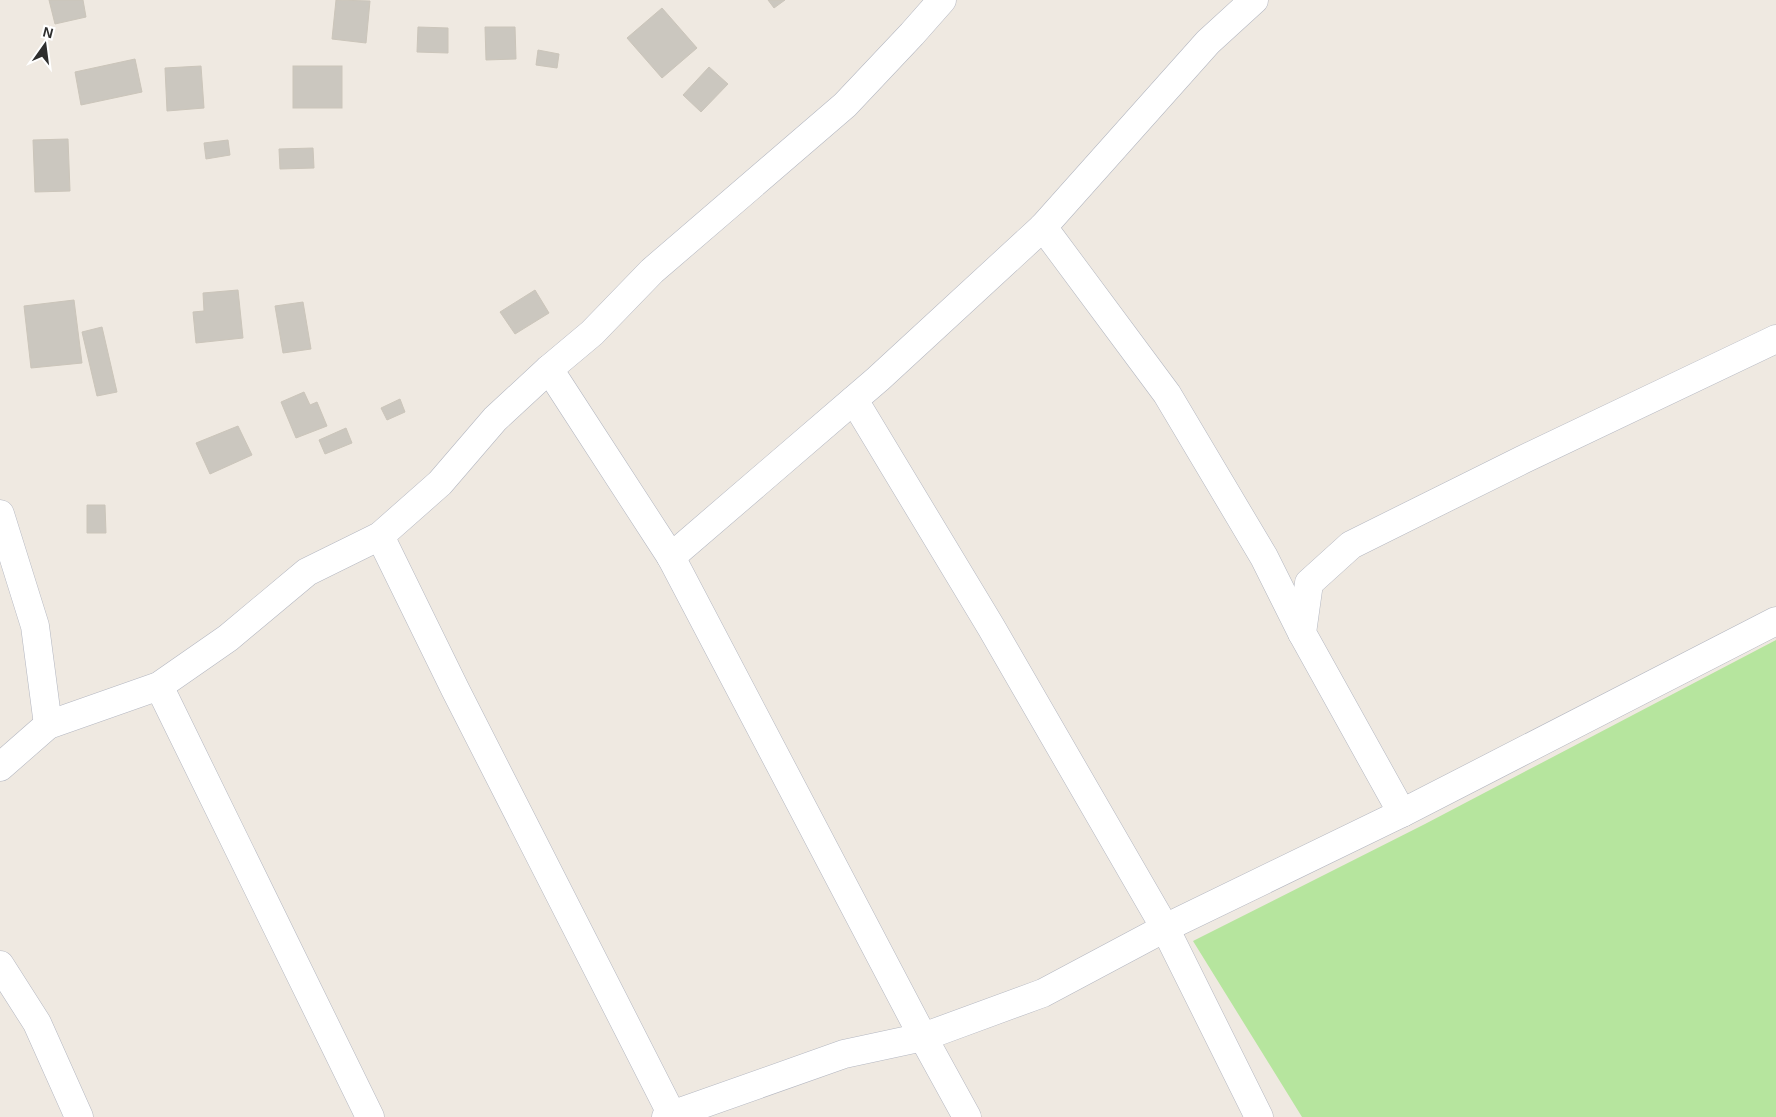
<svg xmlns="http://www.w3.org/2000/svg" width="1776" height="1117" viewBox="0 0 1776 1117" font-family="Arial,sans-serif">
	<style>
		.grass { fill: #b6e59e }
		.building { fill: #cbc7bf; stroke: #cbc5ba }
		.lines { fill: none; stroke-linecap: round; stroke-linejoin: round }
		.minor-casing { stroke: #b4b7c1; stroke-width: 29 }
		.minor { stroke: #fff; stroke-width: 28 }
	</style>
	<rect width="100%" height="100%" fill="#efe9e1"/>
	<path class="grass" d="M1776,640V1117H1302L1193,941L1425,824Z"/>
	<g class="building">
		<path d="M49,0H83L86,17L55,24Z"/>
		<path d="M336,0L370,1L366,43L332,39Z"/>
		<path d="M768,0H785L774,8Z"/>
		<path d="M662,8L697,48L662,78L627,38Z"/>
		<path d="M418,27L448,28V53L417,52Z"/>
		<path d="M485,27H515L516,59L486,60Z"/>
		<path d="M538,50L559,54L557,68L536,65Z"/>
		<path d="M135,59L142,92L81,105L75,72Z"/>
		<path d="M201,66L204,108L167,111L165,68Z"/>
		<rect x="293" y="66" width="49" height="42"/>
		<path d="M709,67L728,84L701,112L683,95Z"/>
		<path d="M68,139L70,191L35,192L33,140Z"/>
		<path d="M228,140L230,155L206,159L204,143Z"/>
		<path d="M313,148L314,168L280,169L279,149Z"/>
		<path d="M238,290L243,338L196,343L193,312L204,311L203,293Z"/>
		<path d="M535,290L549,313L515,334L500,312Z"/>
		<path d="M74,300L82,363L31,368L24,306Z"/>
		<path d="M303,302L311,349L283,353L275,306Z"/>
		<path d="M102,327L117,392L97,396L82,332Z"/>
		<path d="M304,392L310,405L317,402L327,426L296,438L281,402Z"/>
		<path d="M400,399L405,412L387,420L381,408Z"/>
		<path d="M238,426L252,455L210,474L196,443Z"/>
		<path d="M346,428L352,443L325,454L319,440Z"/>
		<path d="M87,505H105L106,533H87Z"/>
	</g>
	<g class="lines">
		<g class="minor-casing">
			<g id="minor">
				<path d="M1043,227L1167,394L1264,557L1302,633"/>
				<path d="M549,369L671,557L923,1037L967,1117"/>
				<path d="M854,400L991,627L1165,928L1259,1117"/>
				<path d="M0,514L35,626L48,725"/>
				<path d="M380,536L455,689L673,1117"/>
				<path d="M671,557L878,379L1043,227L1208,42L1254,0"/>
				<path d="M159,686L370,1117"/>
				<path d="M0,767L48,725L159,686L228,638L307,572L380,536L440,483L495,419L549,369L592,333L652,271L845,105L912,34L942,0"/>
				<path d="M1402,813L1302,633L1309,583L1351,545L1522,460L1776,339"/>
				<path d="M0,965L37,1023L79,1117"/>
				<path d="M666,1117L844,1054L923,1037L1043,993L1165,928L1402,813L1776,621"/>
			</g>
		</g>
		<use href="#minor" class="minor"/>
	</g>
	<g transform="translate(45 45) rotate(14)" stroke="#ffffff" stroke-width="4" paint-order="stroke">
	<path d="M0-4L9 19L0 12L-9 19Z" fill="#2e2e2e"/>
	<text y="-8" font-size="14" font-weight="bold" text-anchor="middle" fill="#2e2e2e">N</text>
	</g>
</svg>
